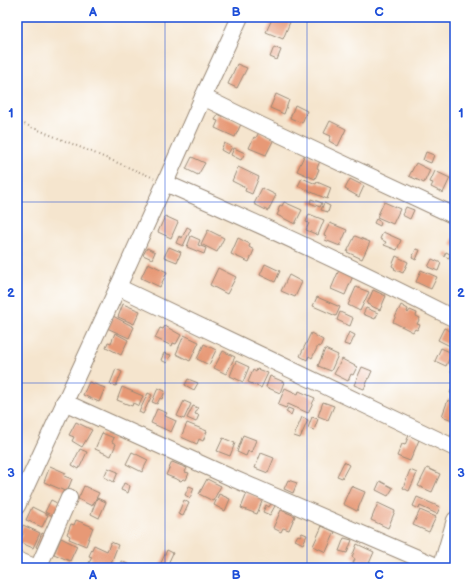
<svg xmlns="http://www.w3.org/2000/svg" width="472" height="585" viewBox="0 0 472 585" font-family="'Balsamiq Sans',sans-serif">
	<style>
		.building { fill: #e79976 }
		.lines { fill: none; stroke-linecap: round; stroke-linejoin: round }
		.minor-casing { stroke: #988876; stroke-width: 18 }
		.path { stroke: #988876; stroke-width: 2; stroke-dasharray: 1 3; stroke-linecap: butt }
		.minor { stroke: #fff; stroke-width: 16 }
		.grid { fill: none; stroke: #1d4ed8; stroke-width: 1; stroke-opacity: 0.55 }
		.neatline { fill: none; stroke: #1d4ed8; stroke-width: 1.5 }
		.grid-label { font-size: 13px; text-anchor: middle; font-weight: bold; fill: #1d4ed8 }
	</style>
	<rect width="100%" height="100%" fill="#fff"/>
	<filter id="ink" filterUnits="userSpaceOnUse"><feTurbulence type="fractalNoise" baseFrequency=".025" numOctaves="2"/><feDisplacementMap in="SourceGraphic" scale="8" xChannelSelector="R" yChannelSelector="G"/><feConvolveMatrix kernelMatrix="1 2 1 2 8 2 1 2 1" color-interpolation-filters="sRGB"/></filter>
	<filter id="wash" filterUnits="userSpaceOnUse"><feTurbulence type="fractalNoise" baseFrequency=".012" numOctaves="4" result="noise"/><feDisplacementMap in="SourceGraphic" scale="16" xChannelSelector="R" yChannelSelector="G"/><feGaussianBlur stdDeviation="0.9" result="paint"/><feColorMatrix in="noise" values="0 0 0 0 0 0 0 0 0 0 0 0 0 0 0 0 0 1.4 0 .05"/><feComposite in="paint" operator="in"/></filter>
	<g filter="url(#wash)">
		<rect width="100%" height="100%" fill="#f5e5ce"/>
		<g id="blocks">
			<g class="building">
				<path d="M273,17H279L290,22L283,39L266,32Z"/>
				<path d="M274,47L281,50L277,60L270,57Z"/>
				<path d="M237,64L247,68L237,88L228,84Z"/>
				<path d="M276,94L289,100L284,114L270,108Z"/>
				<path d="M295,105L307,111L302,123L290,118Z"/>
				<path d="M218,114L241,124L235,137L215,128L218,121L215,120Z"/>
				<path d="M330,121L346,129L338,146L329,141L331,136L324,133Z"/>
				<path d="M259,132L274,139L266,155L249,148L254,137L256,138Z"/>
				<path d="M224,143L232,147L228,154L221,150Z"/>
				<path d="M234,148L245,153L241,160L231,155Z"/>
				<path d="M426,152L434,155L431,163L423,160Z"/>
				<path d="M305,154L320,161L317,168L319,169L315,179L297,171Z"/>
				<path d="M192,157L205,163L198,175L186,169Z"/>
				<path d="M416,163L430,170L424,183L409,176Z"/>
				<path d="M238,167L259,177L252,194L245,191L246,188L232,181Z"/>
				<path d="M435,171L450,178L443,193L431,187L433,183L430,182Z"/>
				<path d="M302,178L316,184L317,182L331,188L327,199L298,186Z"/>
				<path d="M350,179L364,186L359,197L345,189Z"/>
				<path d="M262,188L276,195L268,211L254,204Z"/>
				<path d="M311,199L322,203L320,207L310,203Z"/>
				<path d="M284,202L302,210L295,224L277,215L279,211H278L280,205L282,206Z"/>
				<path d="M384,202L400,209L393,224L377,217Z"/>
				<path d="M324,203L330,206L328,212L321,210Z"/>
				<path d="M406,207L414,210L410,219L402,215Z"/>
				<path d="M309,214L324,220L318,235L306,230L309,223L306,222Z"/>
				<path d="M165,216L178,222L171,238L158,232Z"/>
				<path d="M376,219L381,222L380,226L374,223Z"/>
				<path d="M330,223L347,230L340,246L325,240L327,236L324,235Z"/>
				<path d="M187,227L191,229L183,246L176,243L179,236L182,238Z"/>
				<path d="M208,230L224,238L217,252L201,244Z"/>
				<path d="M383,232L401,240L397,250L384,245L386,242L380,239Z"/>
				<path d="M455,235V247L450,244Z"/>
				<path d="M191,236L200,240L198,245L206,248L204,254L187,247Z"/>
				<path d="M355,236L370,242L362,259L347,252Z"/>
				<path d="M238,238L250,244L249,247L254,250L249,262L231,254Z"/>
				<path d="M169,247L181,252L177,262L164,257Z"/>
				<path d="M147,248L155,252L152,259L143,255Z"/>
				<path d="M416,249L420,250L416,260L412,258Z"/>
				<path d="M446,252L450,254L449,258L444,256Z"/>
				<path d="M396,256L408,262L403,273L394,269L395,268L392,266Z"/>
				<path d="M432,259L441,263L438,271L428,267Z"/>
				<path d="M148,263L167,272L160,287L141,278Z"/>
				<path d="M265,264L280,271L275,282L260,275Z"/>
				<path d="M218,268L236,277L227,294L210,285Z"/>
				<path d="M339,270L353,276L345,295L331,289Z"/>
				<path d="M421,270L437,277L431,289L416,282Z"/>
				<path d="M289,275L302,282L295,297L281,291Z"/>
				<path d="M356,287L369,292L360,311L348,305Z"/>
				<path d="M373,290L386,296L380,310L367,304Z"/>
				<path d="M317,297L340,307L336,316L313,306Z"/>
				<path d="M123,304L140,311L134,324L118,317Z"/>
				<path d="M401,305L408,309L407,312L408,313L410,310L417,313L416,316L420,318L417,324L420,325L417,330L415,329L413,332L393,322Z"/>
				<path d="M366,308L378,313L375,319L363,314Z"/>
				<path d="M340,312L353,318L350,326L337,320Z"/>
				<path d="M113,316L134,327L129,338L107,328Z"/>
				<path d="M165,326L181,335L176,344L173,343L172,346L155,338L160,328L163,329Z"/>
				<path d="M444,328L455,333V337L452,344L451,343L450,346L438,340Z"/>
				<path d="M349,332L355,335L350,346L344,344Z"/>
				<path d="M115,333L128,340L121,355L106,347L108,342L111,343Z"/>
				<path d="M311,333L323,340L320,347L318,346L312,358L309,356L307,360L300,356Z"/>
				<path d="M184,335L199,342L190,361L176,354Z"/>
				<path d="M204,344L216,350L209,365L197,359Z"/>
				<path d="M441,348L452,353L446,366L435,361Z"/>
				<path d="M325,349L338,355L331,371L318,366Z"/>
				<path d="M223,351L235,357L226,374L214,368Z"/>
				<path d="M164,353L171,355L167,363L161,360Z"/>
				<path d="M342,359L357,367L353,375L351,374L348,381L334,374Z"/>
				<path d="M236,361L249,367L243,382L230,376Z"/>
				<path d="M455,364V374L451,372Z"/>
				<path d="M362,367L372,371L364,389L354,385Z"/>
				<path d="M116,369L122,372L116,386L110,384Z"/>
				<path d="M257,369L268,373L261,388L248,382L253,370L256,372Z"/>
				<path d="M270,376L284,382L280,393L266,387Z"/>
				<path d="M188,379L198,383L194,390L185,385Z"/>
				<path d="M89,382L105,388L99,402L83,395Z"/>
				<path d="M453,386H455V395L450,393Z"/>
				<path d="M122,387L143,396L139,406L133,403L132,406L117,400Z"/>
				<path d="M158,388L165,391L162,399L160,398L157,404L152,402Z"/>
				<path d="M285,388L298,394L299,391L315,398L308,413L288,404L286,408L278,405Z"/>
				<path d="M148,393L152,395L143,414L139,412Z"/>
				<path d="M448,400L455,403V421L442,416Z"/>
				<path d="M184,401L191,404L184,419L177,416Z"/>
				<path d="M323,402L334,406L328,420L318,416Z"/>
				<path d="M193,406L198,408L195,414L199,415L196,422L187,418Z"/>
				<path d="M288,408L293,410L291,415L286,412Z"/>
				<path d="M157,409L167,413L165,416L176,421L171,432L151,423Z"/>
				<path d="M302,417L308,420L300,438L294,436Z"/>
				<path d="M312,417L318,419L314,430L308,428Z"/>
				<path d="M76,422L92,430L82,447L72,441L74,437L69,435Z"/>
				<path d="M187,423L207,431L203,441L199,439L197,444L181,437Z"/>
				<path d="M454,429H455V439L450,437Z"/>
				<path d="M102,433L114,438L112,442L116,444L111,456L95,449Z"/>
				<path d="M243,435L256,440L251,453L248,451L246,456L237,452Z"/>
				<path d="M409,435L419,440L410,461L397,456L402,444L405,445Z"/>
				<path d="M223,438L235,443L230,456L217,451Z"/>
				<path d="M80,449L87,452L79,469L72,465Z"/>
				<path d="M132,452L148,460L142,472L126,464Z"/>
				<path d="M261,453L274,458L268,473L255,468Z"/>
				<path d="M172,462L187,468L185,472L189,473L186,480L183,479L181,481L166,475Z"/>
				<path d="M344,462L349,465L342,478L337,476Z"/>
				<path d="M50,466L66,473L64,476L72,479L67,492L44,482Z"/>
				<path d="M108,468L118,472L114,482L104,477Z"/>
				<path d="M427,468L440,474L432,492L418,486Z"/>
				<path d="M410,470L417,473L409,491L403,488Z"/>
				<path d="M207,479L221,486L213,501L199,494Z"/>
				<path d="M288,480L297,483L293,493L284,489Z"/>
				<path d="M380,481L393,488L388,496L376,490Z"/>
				<path d="M124,483L130,486L128,493L121,490Z"/>
				<path d="M84,486L99,493L92,506L78,499Z"/>
				<path d="M189,486L194,488L190,498L185,495Z"/>
				<path d="M351,486L365,492L357,511L343,504Z"/>
				<path d="M247,493L263,499L257,514L241,508Z"/>
				<path d="M219,494L230,499L225,511L214,505Z"/>
				<path d="M417,497L440,507L437,514L420,506L419,509L413,506Z"/>
				<path d="M97,498L106,502L99,518L91,514Z"/>
				<path d="M51,500L61,505L55,517L45,512Z"/>
				<path d="M184,500L189,503L183,516L178,514Z"/>
				<path d="M272,502L276,504L270,515L263,512L266,505L269,507Z"/>
				<path d="M378,503L395,511L388,528L371,520Z"/>
				<path d="M32,507L48,515L42,527L26,520Z"/>
				<path d="M281,510L295,516L289,530L283,528L281,532L273,528Z"/>
				<path d="M420,510L436,517L429,532L413,525Z"/>
				<path d="M76,520L93,527L86,546L69,539L70,536L67,534L71,524L74,525Z"/>
				<path d="M23,525L40,533L33,548L19,542L23,534L20,532Z"/>
				<path d="M322,526L335,532L326,552L313,546Z"/>
				<path d="M42,533L47,535L41,549L36,547Z"/>
				<path d="M302,533L307,535L303,544L295,540L298,535L300,536Z"/>
				<path d="M61,538L77,546L70,561L54,554Z"/>
				<path d="M344,538L352,540L347,553L339,551Z"/>
				<path d="M111,542L118,545L109,568H96L88,565L92,557L89,556L94,545L107,551Z"/>
				<path d="M357,544L374,552L367,568H363L353,563L355,559L352,557Z"/>
				<path d="M167,550L173,553L166,568L160,565Z"/>
				<path d="M121,561L136,568H118Z"/>
				<path d="M378,565L386,568H376Z"/>
			</g>
		</g>
	</g>
	<g filter="url(#ink)">
		<use href="#blocks" fill-opacity="0" stroke="#988876" stroke-width="1"/>
		<g class="lines">
			<g class="minor-casing">
				<g id="minor">
					<path d="M203,97L260,125L455,216"/>
					<path d="M165,183C263,225 360,271 455,319"/>
					<path d="M118,287L455,448"/>
					<path d="M64,402L232,478L441,568"/>
					<path d="M17,506L118,287L165,183L203,97L240,17"/>
					<path d="M17,560L37,568"/>
					<path d="M38,568L69,498"/>
					<path d="M441,568L455,520"/>
				</g>
			</g>
			<path class="path" d="M17,121L154,178"/>
			<use href="#minor" class="minor"/>
		</g>
	</g>
	<path class="grid" d="M165,17V568M307,17V568M17,202H455M17,383H455"/>
	<rect width="472" height="585" fill="none" stroke="#fff" stroke-width="44"/>
	<rect x="22" y="22" width="428" height="541" class="neatline"/>
	<g class="grid-label">
		<text x="93" y="16">A</text>
		<text x="236" y="16">B</text>
		<text x="379" y="16">C</text>
		<text x="11" y="117">1</text>
		<text x="461" y="117">1</text>
		<text x="11" y="297">2</text>
		<text x="461" y="297">2</text>
		<text x="11" y="477">3</text>
		<text x="461" y="477">3</text>
		<text x="93" y="579">A</text>
		<text x="236" y="579">B</text>
		<text x="379" y="579">C</text>
	</g>
</svg>
